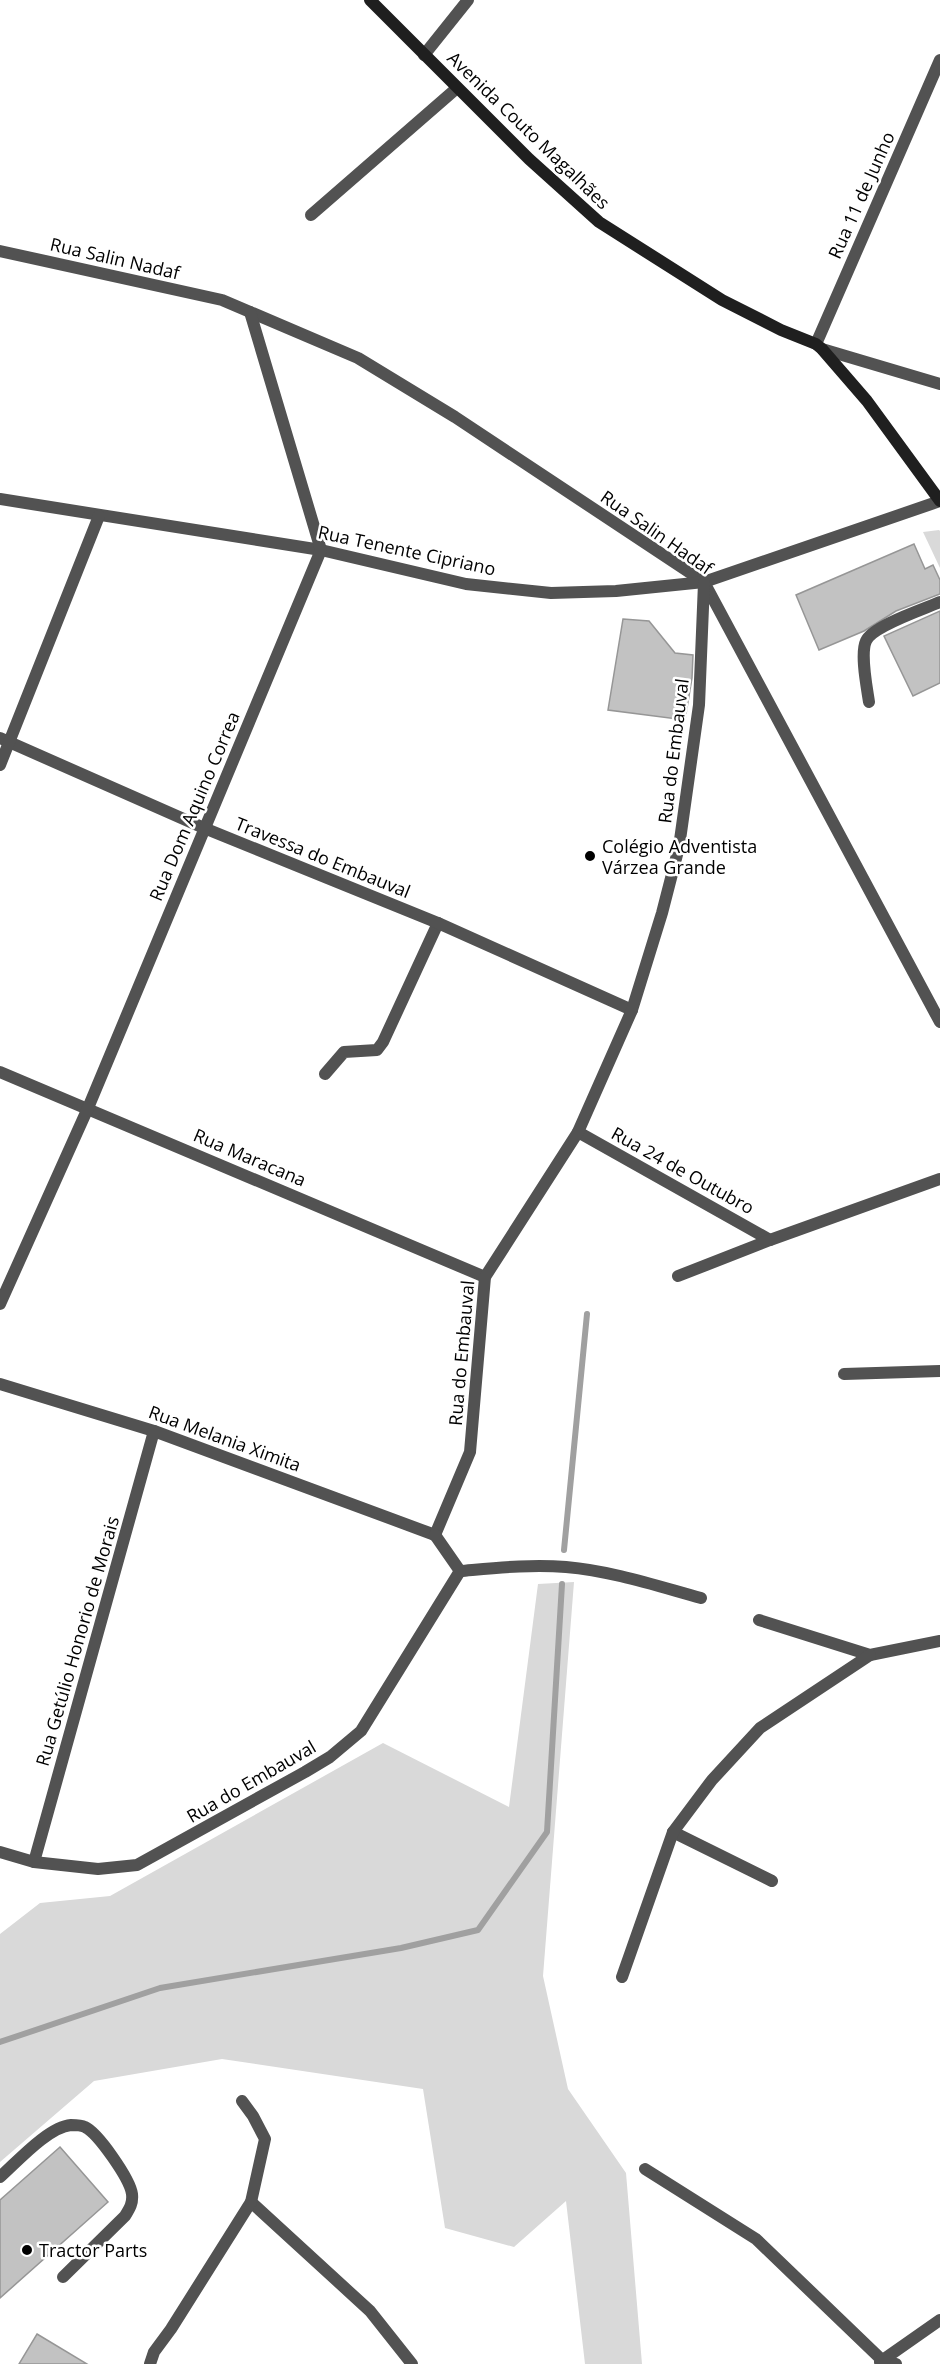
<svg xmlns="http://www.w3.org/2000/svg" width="940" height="2364" viewBox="0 0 940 2364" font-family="'Open Sans',sans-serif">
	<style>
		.green { fill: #d9d9d9 }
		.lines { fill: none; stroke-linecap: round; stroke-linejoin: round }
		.stream { stroke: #a0a0a0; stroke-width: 6 }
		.building { fill: #c2c2c2; stroke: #969696; stroke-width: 1.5 }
		.service { stroke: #525252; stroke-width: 12 }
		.minor { stroke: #525252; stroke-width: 12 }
		.secondary { stroke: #1f1f1f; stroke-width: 12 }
		.poi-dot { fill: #000; stroke: #fff; stroke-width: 2 }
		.labels { text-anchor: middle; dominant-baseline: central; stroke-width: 5; stroke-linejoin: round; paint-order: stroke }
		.street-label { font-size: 18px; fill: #000; stroke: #fff }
		.poi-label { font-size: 18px; fill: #000; stroke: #fff; text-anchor: start }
	</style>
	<rect width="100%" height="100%" fill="#fff"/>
	<g class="green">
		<path d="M939,530L940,531V568L923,532Z"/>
		<path d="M574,1582L543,1976L568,2089L626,2173L642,2364H585L566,2201L514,2247L445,2228L423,2089L222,2059L94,2081L0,2162V1934L40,1903L110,1896L383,1743L509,1807L538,1584Z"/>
	</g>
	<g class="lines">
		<g class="stream">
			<path d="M564,1550L587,1314"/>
			<path d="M0,2042L160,1988L401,1948L478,1930L547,1832L562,1584"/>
		</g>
	</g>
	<g class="building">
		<path d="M914,544L925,569L933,565L940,580V594L896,611L864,631L819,650L796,595Z"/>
		<path d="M940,611V683L913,696L884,636Z"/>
		<path d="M623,619L649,621L675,653L693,655L692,678L685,720L608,710Z"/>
		<path d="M60,2147L108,2202L0,2298V2200Z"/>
		<path d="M37,2334L87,2364H19Z"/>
	</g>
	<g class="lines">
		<g class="service">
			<path d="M311,215L457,88"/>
			<path d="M869,702C867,688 860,654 866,641C872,626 924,609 940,602"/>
			<path d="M325,1074L344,1052L377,1050L383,1042L438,923"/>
			<path d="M0,2177C17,2162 48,2127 71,2125C74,2125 81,2125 85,2127C98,2133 130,2179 132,2194C133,2203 130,2208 125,2216L63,2277"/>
		</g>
		<g class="minor">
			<path d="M424,55L468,0"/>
			<path d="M0,251L222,300L358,358L455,417L704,582L940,1022"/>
			<path d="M816,344L940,60"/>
			<path d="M822,349L940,384"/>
			<path d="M0,499L321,550L466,584L551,593L616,591L704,582L940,501"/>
			<path d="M0,738L204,828L438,923L632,1010"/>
			<path d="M0,765L99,516"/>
			<path d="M0,1072L485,1277"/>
			<path d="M578,1132L770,1240"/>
			<path d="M678,1276L770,1240L940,1179"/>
			<path d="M0,1304L88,1108L321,550L250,312"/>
			<path d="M844,1374L940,1371"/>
			<path d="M0,1384L154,1431L435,1535"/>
			<path d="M435,1535L470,1452L485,1277L578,1132L632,1010L662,913L679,847L699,705L704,583"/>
			<path d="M460,1571C495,1568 531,1564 566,1567C612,1571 657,1586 701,1598"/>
			<path d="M759,1620L870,1655L940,1641"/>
			<path d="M673,1832L772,1881"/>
			<path d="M0,1852L34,1862L98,1869L137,1865L305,1772L330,1757L361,1731L460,1571L435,1535"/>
			<path d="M34,1862L154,1431"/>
			<path d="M622,1977L673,1832L712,1780L760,1728L870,1655"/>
			<path d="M645,2169L756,2239L882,2360L896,2364"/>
			<path d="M251,2202L370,2311L412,2364"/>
			<path d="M880,2362L940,2320"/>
			<path d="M150,2364L154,2352L171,2329L251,2202L265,2139L253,2116L242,2101"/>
		</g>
		<path class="secondary" d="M370,0L529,159L599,222L722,300L781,330L816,344L822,349L867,401L940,501"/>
	</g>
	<g class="poi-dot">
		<circle cx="590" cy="856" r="6"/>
		<circle cx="27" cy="2250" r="6"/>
	</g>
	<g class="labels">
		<g class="street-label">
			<text transform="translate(529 130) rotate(44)">Avenida Couto Magalhães</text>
			<text transform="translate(861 195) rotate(-66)">Rua 11 de Junho</text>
			<text transform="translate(115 258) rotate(13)">Rua Salin Nadaf</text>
			<text transform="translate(657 532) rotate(35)">Rua Salin Hadaf</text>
			<text transform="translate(407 550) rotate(12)">Rua Tenente Cipriano</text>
			<text transform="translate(673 751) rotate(-83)">Rua do Embauval</text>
			<text transform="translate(194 806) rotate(-67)">Rua Dom Aquino Correa</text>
			<text transform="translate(323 857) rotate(22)">Travessa do Embauval</text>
			<text transform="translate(250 1157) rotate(23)">Rua Maracana</text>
			<text transform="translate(683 1170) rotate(29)">Rua 24 de Outubro</text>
			<text transform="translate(461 1353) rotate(-85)">Rua do Embauval</text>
			<text transform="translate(225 1438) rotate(20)">Rua Melania Ximita</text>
			<text transform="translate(77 1641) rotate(-74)">Rua Getúlio Honorio de Morais</text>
			<text transform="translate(251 1781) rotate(-30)">Rua do Embauval</text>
		</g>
		<g class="poi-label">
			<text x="602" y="846">Colégio Adventista<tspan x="602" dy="21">Várzea Grande</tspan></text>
			<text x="39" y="2250">Tractor Parts</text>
		</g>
	</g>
</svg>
